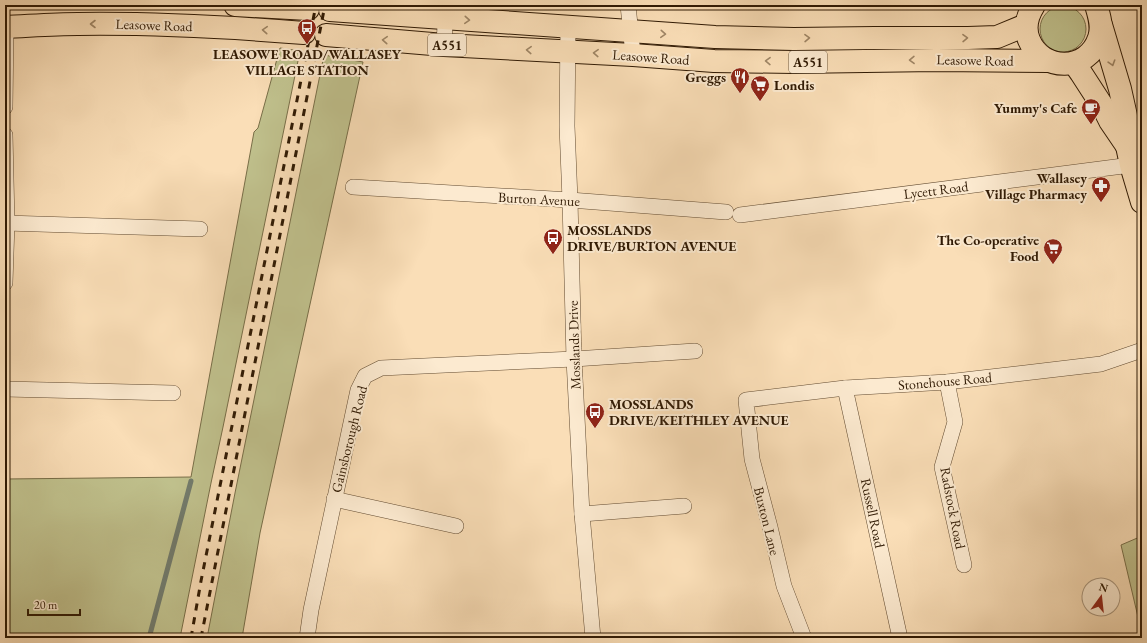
<svg xmlns="http://www.w3.org/2000/svg" width="1147" height="643" viewBox="0 0 1147 643" font-family="'EB Garamond',serif">
	<style>
		.green { fill: #c0c18d; stroke: #786e48 }
		.lines { fill: none; stroke-linecap: round; stroke-linejoin: round }
		.stream { stroke: #727b6c; stroke-width: 5 }
		.minor-casing { stroke: #624b31; stroke-width: 16 }
		.primary-casing { stroke: #301a04; stroke-width: 24 }
		.minor { stroke: #fcead0; stroke-width: 15 }
		.primary { stroke: #fadeb7; stroke-width: 22 }
		.rail { stroke: #301a04; stroke-width: 3; stroke-dasharray: 7 7; stroke-linecap: butt }
		.oneway { stroke: #9f8666 }
		.labels { text-anchor: middle; dominant-baseline: central; stroke-width: 4; stroke-linejoin: round; paint-order: stroke }
		.shield { fill: #fcead0; stroke: #6d5841; stroke-width: 1 }
		.shield-label { font-size: 13px; font-weight: bold; fill: #301a04 }
		.street-label { font-size: 14px; fill: #301a04; stroke: #fcead0 }
		.poi-label { font-size: 14px; font-weight: bold; fill: #301a04; stroke: #fcead0; text-anchor: end }
	</style>
	<rect width="100%" height="100%" fill="#fadeb7"/>
	<filter id="stains"><feTurbulence type="fractalNoise" baseFrequency=".005" numOctaves="4"/><feColorMatrix values="0 0 0 0 .2 0 0 0 0 .09 0 0 0 0 .02 0 0 0 .5 -.17"/></filter>
	<radialGradient id="worn" r=".72"><stop offset=".6" stop-color="#630" stop-opacity="0"/><stop offset="1" stop-color="#630" stop-opacity=".3"/></radialGradient>
	<g class="green">
		<circle cx="1063" cy="29" r="23"/>
		<path d="M280,48L300,51L223,427L211,483L180,638H5V479L191,477L254,132L258,128Z"/>
		<path d="M324,55L363,62L260,533L242,638H207L235,493Z"/>
		<path d="M1142,536V634L1121,545Z"/>
	</g>
	<g class="lines">
		<path class="stream" d="M149,638L191,481"/>
		<g class="minor-casing">
			<g id="minor">
				<path d="M628,5L633,55"/>
				<path d="M568,28L567,126L570,200L574,359L582,514L593,638"/>
				<path d="M444,45L446,5"/>
				<path d="M5,107L6,27"/>
				<path d="M5,135L7,223L5,283"/>
				<path d="M353,187L570,200L726,212"/>
				<path d="M740,215L1131,165"/>
				<path d="M5,223L200,229"/>
				<path d="M947,382L955,422L942,467L964,565"/>
				<path d="M845,388L900,638"/>
				<path d="M5,389L173,393"/>
				<path d="M334,499L456,526"/>
				<path d="M582,514L684,506"/>
				<path d="M307,638L311,610L358,390L365,376L381,368L574,359L695,351"/>
				<path d="M804,638L784,586L770,527L752,459L746,400L845,388L947,382L1101,364L1142,350"/>
			</g>
		</g>
		<g class="primary-casing">
			<g id="primary">
				<path d="M235,5L308,9"/>
				<path d="M1034,5C1027,16 1024,28 1029,40C1042,72 1088,72 1099,38C1103,27 1099,15 1096,5"/>
				<path d="M330,10L715,37L794,39L875,38H968L997,37L1026,25"/>
				<path d="M1101,25L1120,89L1126,116L1127,146L1131,165L1142,202"/>
				<path d="M5,27C29,26 54,24 78,24C153,23 229,27 304,33"/>
				<path d="M326,35L444,45L633,55L714,61L794,62L936,60L1049,61"/>
				<path d="M1074,63L1081,73L1103,107L1110,121L1127,146"/>
			</g>
		</g>
		<use href="#minor" class="minor"/>
		<use href="#primary" class="primary"/>
		<g class="rail">
			<path d="M191,638L201,581L316,5"/>
			<path d="M201,638L325,5"/>
		</g>
	</g>
	<defs><path id="oneway-chevron" d="M-2-3.5L2.5 0L-2 3.5" fill="none" stroke-width="1.6" stroke-linecap="round" stroke-linejoin="round"/></defs>
	<g class="oneway">
		<use href="#oneway-chevron" transform="translate(467 20) rotate(4)"/>
		<use href="#oneway-chevron" transform="translate(93 24) rotate(-180)"/>
		<use href="#oneway-chevron" transform="translate(265 30) rotate(-176)"/>
		<use href="#oneway-chevron" transform="translate(663 34) rotate(4)"/>
		<use href="#oneway-chevron" transform="translate(807 38) rotate(-1)"/>
		<use href="#oneway-chevron" transform="translate(965 38) rotate(-1)"/>
		<use href="#oneway-chevron" transform="translate(385 40) rotate(-176)"/>
		<use href="#oneway-chevron" transform="translate(529 50) rotate(-177)"/>
		<use href="#oneway-chevron" transform="translate(596 53) rotate(-177)"/>
		<use href="#oneway-chevron" transform="translate(912 60) rotate(179)"/>
		<use href="#oneway-chevron" transform="translate(768 61) rotate(-179)"/>
		<use href="#oneway-chevron" transform="translate(1112 63) rotate(73)"/>
	</g>
	<defs>
		<g id="bus-pin" transform="scale(1)"><path d="M0 17L-7.5 6A9.5 9.5 0 1 1 7.5 6Z" fill="#8f2418" stroke="#fcead0"/><path d="M-5-6H5V4H4V6H2V4H-2V6H-4V4H-5ZM-3.5-4V0h7V-4ZM-3.5 1.2v1.5H-2V1.2ZM2 1.2v1.5H3.5V1.2Z" fill="#fff"/></g>
		<g id="restaurant-pin" transform="scale(1)"><path d="M0 17L-7.5 6A9.5 9.5 0 1 1 7.5 6Z" fill="#8f2418" stroke="#fcead0"/><path d="M-5-6h1v4h1v-4h1v4h1v-4h1v5L-1.5 .5V6h-2V.5L-5-1ZM5-6V6H3V1.5H1.5Q1.5-4 5-6Z" fill="#fff"/></g>
		<g id="supermarket-pin" transform="scale(1)"><path d="M0 17L-7.5 6A9.5 9.5 0 1 1 7.5 6Z" fill="#8f2418" stroke="#fcead0"/><path d="M-6-5.5h2.5l.6 2H6L4.5 2H-2.5L-4.4-4H-6ZM-1.5 3.2a1.3 1.3 0 1 0 .1 0ZM3 3.2a1.3 1.3 0 1 0 .1 0Z" fill="#fff"/></g>
		<g id="cafe-pin" transform="scale(1)"><path d="M0 17L-7.5 6A9.5 9.5 0 1 1 7.5 6Z" fill="#8f2418" stroke="#fcead0"/><path d="M-5.5-4.5H6V0H3Q3 3.5 0 3.5H-2.5Q-5.5 3.5-5.5 0ZM3-3.2v2h1.7v-2ZM-6 4.5H4V6H-6Z" fill="#fff"/></g>
		<g id="pharmacy-pin" transform="scale(1)"><path d="M0 17L-7.5 6A9.5 9.5 0 1 1 7.5 6Z" fill="#8f2418" stroke="#fcead0"/><path d="M-2-6h4v4h4v4h-4v4h-4v-4h-4v-4h4Z" fill="#fff"/></g>
	</defs>
	<g fill-rule="evenodd">
		<use href="#bus-pin" x="307" y="28"/>
		<use href="#restaurant-pin" x="740" y="77"/>
		<use href="#supermarket-pin" x="760" y="85"/>
		<use href="#cafe-pin" x="1091" y="108"/>
		<use href="#pharmacy-pin" x="1101" y="186"/>
		<use href="#bus-pin" x="553" y="238"/>
		<use href="#supermarket-pin" x="1053" y="248"/>
		<use href="#bus-pin" x="595" y="412"/>
	</g>
	<g class="labels">
		<g class="shield">
			<rect x="428" y="34" width="38" height="22" rx="3"/>
			<rect x="789" y="51" width="38" height="22" rx="3"/>
		</g>
		<g class="shield-label">
			<text x="447" y="45">A551</text>
			<text x="808" y="62">A551</text>
		</g>
		<g class="street-label">
			<text transform="translate(154 25) rotate(2)">Leasowe Road</text>
			<text transform="translate(651 57) rotate(4)">Leasowe Road</text>
			<text transform="translate(975 60) rotate(1)">Leasowe Road</text>
			<text transform="translate(936 190) rotate(-7)">Lycett Road</text>
			<text transform="translate(539 199) rotate(3)">Burton Avenue</text>
			<text transform="translate(574 345) rotate(-92)">Mosslands Drive</text>
			<text transform="translate(945 381) rotate(-5)">Stonehouse Road</text>
			<text transform="translate(349 439) rotate(-76)">Gainsborough Road</text>
			<text transform="translate(953 508) rotate(79)">Radstock Road</text>
			<text transform="translate(873 513) rotate(78)">Russell Road</text>
			<text transform="translate(767 521) rotate(76)">Buxton Lane</text>
		</g>
		<g class="poi-label">
			<text x="307" y="54" text-anchor="middle">LEASOWE ROAD/WALLASEY<tspan x="307" dy="16">VILLAGE STATION</tspan></text>
			<text x="726" y="77">Greggs</text>
			<text x="774" y="85" text-anchor="start">Londis</text>
			<text x="1077" y="108">Yummy's Cafe</text>
			<text x="1087" y="178">Wallasey<tspan x="1087" dy="16">Village Pharmacy</tspan></text>
			<text x="567" y="230" text-anchor="start">MOSSLANDS<tspan x="567" dy="16">DRIVE/BURTON AVENUE</tspan></text>
			<text x="1039" y="240">The Co-operative<tspan x="1039" dy="16">Food</tspan></text>
			<text x="609" y="404" text-anchor="start">MOSSLANDS<tspan x="609" dy="16">DRIVE/KEITHLEY AVENUE</tspan></text>
		</g>
	</g>
	<rect width="1147" height="643" fill="none" stroke="#fadeb7" stroke-width="20"/>
	<rect x="6" y="6" width="1135" height="631" fill="none" stroke="#301a04" stroke-width="2"/>
	<rect x="10" y="10" width="1127" height="623" fill="none" stroke="#301a04"/>
	<g transform="translate(1101 597) rotate(15)"><circle r="19" fill="#fcead0" stroke="#aa977e"/>
	<path d="M0-3L7 15L0 10L-7 15Z" fill="#8f2418"/>
	<text y="-6" font-size="11" font-weight="bold" text-anchor="middle" fill="#301a04">N</text>
	</g>
	<path d="M28 609v6h52v-6" fill="none" stroke="#301a04" stroke-width="2"/>
	<text x="34" y="609" font-size="12" fill="#301a04" stroke="#fcead0" stroke-width="3" paint-order="stroke">20 m</text>
	<rect width="100%" height="100%" filter="url(#stains)"/>
	<rect width="100%" height="100%" fill="url(#worn)"/>
</svg>
